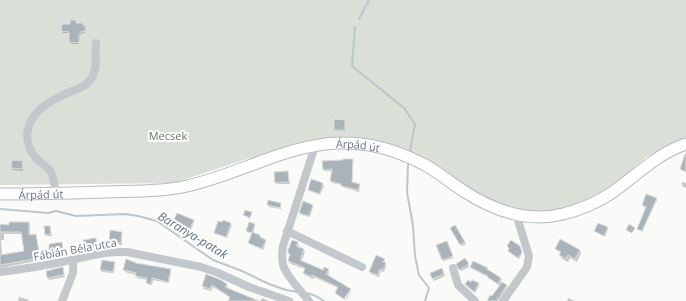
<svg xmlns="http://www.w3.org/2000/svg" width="686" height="301" viewBox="0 0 686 301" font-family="'Open Sans',sans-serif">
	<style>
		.green { fill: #dadfd7 }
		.shadow { fill: #0003; fill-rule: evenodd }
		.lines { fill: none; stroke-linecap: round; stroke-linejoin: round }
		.stream { stroke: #bbc7cb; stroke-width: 2 }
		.building { fill: #aab3b9; stroke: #dcdcda }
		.major-casing { stroke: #b5babe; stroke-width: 13 }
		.minor { stroke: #c3c8cc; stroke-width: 8 }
		.major { stroke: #fff; stroke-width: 11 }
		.labels { text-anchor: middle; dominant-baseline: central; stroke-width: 4; stroke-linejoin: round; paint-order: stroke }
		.park-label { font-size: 11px; fill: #687a64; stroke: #fff }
		.street-label { font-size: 11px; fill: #657683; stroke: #fff }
		.water-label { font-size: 12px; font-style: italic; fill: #60757c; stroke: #fff }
	</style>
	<rect width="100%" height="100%" fill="#fafaf8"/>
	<path class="green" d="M0,0H686V140L677,142L646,157L621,179L594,196L562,212H514L462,186L393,145L358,137L296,143L174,183L0,185Z"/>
	<g class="shadow">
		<path d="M75,21L76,24L85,26L86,28L85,33H82V35H80L79,44H71L70,33H63L62,31Z"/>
		<path d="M344,121L345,131H336L335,129Z"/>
		<path d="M352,161V183L359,185L360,187L359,192L343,187L342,185L332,183L331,181L333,171H325L324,169Z"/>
		<path d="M22,162L23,171L13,170L12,168Z"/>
		<path d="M288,172L290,184H277L276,183Z"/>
		<path d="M682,182L686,183V188L682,186Z"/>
		<path d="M323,184L324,186L320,195L310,191L309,189Z"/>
		<path d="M656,199L657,200L642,232L639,230L638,229L646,208L643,205Z"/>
		<path d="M268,201L281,204V209L269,207L268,205Z"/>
		<path d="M312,205L313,207L310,217L302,215L300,213Z"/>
		<path d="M193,220L194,222L191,230L175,223L174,222Z"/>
		<path d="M28,223L30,225V236L36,237L41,260L0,268V225L10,226ZM4,234H23L26,252L2,256L1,240H4Z"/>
		<path d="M223,224H230L232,225L227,238L216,234L215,232Z"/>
		<path d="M254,224L255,226L253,234L260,236L266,242L263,250L250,244L249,243L252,234L247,231Z"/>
		<path d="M50,227L52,236H47L46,235Z"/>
		<path d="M455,227L466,244L462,246L451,229Z"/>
		<path d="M607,228L608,229L605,237L597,233L596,231Z"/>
		<path d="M121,233L122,235V245L111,244L110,242Z"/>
		<path d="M84,241H96L98,248L86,250Z"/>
		<path d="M62,243L64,253L51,254L50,252Z"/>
		<path d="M297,243L299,246L298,248L303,250L305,252L301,262L323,272L328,270L329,272L328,276L349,289L343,299L336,293L338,288L314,277L313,279L305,275L304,273L305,269L291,264L289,261L290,255L289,252Z"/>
		<path d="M448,244L453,258L444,261L443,259Z"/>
		<path d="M508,246L521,249L522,254L519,259L510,253Z"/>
		<path d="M556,249L580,250L581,253L577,262L570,258L568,262L562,259L560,255L561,253Z"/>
		<path d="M384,260L386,266L384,272L381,271L379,277L371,274L370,272Z"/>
		<path d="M464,260L469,267L461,271L458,264Z"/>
		<path d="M114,262L115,264L114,273L102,272L101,270Z"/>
		<path d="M474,262L487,269L489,271L501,278L502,280L500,282L506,286L507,287L499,300L498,298L496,301H488L500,286L490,279L488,277L472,269L471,267Z"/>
		<path d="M135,264L170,270L171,272L169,283L153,280L152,285H148V280L137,278L136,275L125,272L124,270Z"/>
		<path d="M441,269L445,276L434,281L431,273Z"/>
		<path d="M63,270L65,277L49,280L48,278Z"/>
		<path d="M206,276L226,285L228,288L227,289L257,301H230L231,298L213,287L211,291L204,289L203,286Z"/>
		<path d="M478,284L479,286L475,293L467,286Z"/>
		<path d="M351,291V292L346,300H345Z"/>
		<path d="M19,297L27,299L29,301H18Z"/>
		<path d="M262,298L269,301H260Z"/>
		<path d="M568,298L575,301H567Z"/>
	</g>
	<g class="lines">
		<g class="stream">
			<path d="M359,19L369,0"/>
			<path d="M355,27L352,66L404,108L415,124L410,151"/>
			<path d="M408,165L407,192L413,226L415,256L419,275L429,288L425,301"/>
			<path d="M0,209L48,213L56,211L76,216L125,214L138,216L157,221L213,260L242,271L269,284L286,290L298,292"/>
			<path d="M305,293C312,293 318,297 324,301"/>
		</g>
	</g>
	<g class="building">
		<path d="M70,20H76V23H83V25H85V32L81,31V34H79V43L69,42V32L61,31L62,24H70Z"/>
		<path d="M334,119L345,120V130H334Z"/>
		<path d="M685,154H686V172L680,169Z"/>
		<path d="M343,159H353L352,182L360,184L358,190L341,186V184L330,181L332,169L323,170L322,161L343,160Z"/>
		<path d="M12,160L23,161L22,169L11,168Z"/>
		<path d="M288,171L289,182L275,183L274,172Z"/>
		<path d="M311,179L323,183L320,194L308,190Z"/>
		<path d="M646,194L657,198L642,231L637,229L646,207L642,205Z"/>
		<path d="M268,200L281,203L280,208L267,205Z"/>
		<path d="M303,201L313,205L309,216L299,213Z"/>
		<path d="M245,210L252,212L250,218L243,215Z"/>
		<path d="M177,213L194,220L190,229L173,222Z"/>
		<path d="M223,220L231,223L226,237L214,233L218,221L222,222Z"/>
		<path d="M9,222H29V235L36,234L40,258L0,265V255L24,251L21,232H0V224L9,225Z"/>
		<path d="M249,222L255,224L252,232L260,235V237L266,240L262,249L248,243L252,233L246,231Z"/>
		<path d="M598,223L608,227L604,236L594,231Z"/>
		<path d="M629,224L635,228L632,233L626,230Z"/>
		<path d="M455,225L465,242L460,245L450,228Z"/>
		<path d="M44,226H50L51,234L45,235Z"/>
		<path d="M110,230L122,232L121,243L109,242Z"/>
		<path d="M96,238L97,246L84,248L83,240Z"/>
		<path d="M560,239L580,250L575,259L568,255L566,259L559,255L561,252L555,249Z"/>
		<path d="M292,240L298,242L296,246L304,249L300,260L323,270L324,267L329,269L326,274L351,289L344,299L335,293L338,287L312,275V277L303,273L305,268L288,261L290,254L288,253V250Z"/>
		<path d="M511,240L520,246L522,252L518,258L508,251L509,248L507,246Z"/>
		<path d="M447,241L453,256L442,260L436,245Z"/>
		<path d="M62,242L63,251L49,252V244Z"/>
		<path d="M376,255L385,259L383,262L386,263L383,270L380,269L378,275L369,272Z"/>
		<path d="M465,258L469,264L459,270L456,264Z"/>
		<path d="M126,259L136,263L171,269L168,282L152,278L151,284L146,283L147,278L135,276L136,273L123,270Z"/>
		<path d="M102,260L115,262L113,272L100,270Z"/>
		<path d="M473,261L488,268L487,269L501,278L498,284L487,277L488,276L470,267Z"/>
		<path d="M63,267L64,275L47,278L46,271Z"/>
		<path d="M442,268L444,274L432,279L430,273Z"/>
		<path d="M206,274L221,280L227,284L225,287L259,301H228L230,297L212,285L210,289L202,286Z"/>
		<path d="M468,280L471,282L472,280L479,283L474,292L465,284Z"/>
		<path d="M502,282L507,285L498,299L496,297L498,299V301H487L490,295L492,296Z"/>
	</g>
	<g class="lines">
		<g class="major-casing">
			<g id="major">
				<path id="s1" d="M0,194C35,194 71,193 106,192C133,191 161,192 187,186C238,175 285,145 338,143C367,142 397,150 423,164C437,171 449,182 462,190C492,210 527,223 563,214C579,210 596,203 610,194C635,177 656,154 686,144"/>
			</g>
		</g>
		<g class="minor">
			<path d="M56,193C55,186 54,179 51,172C47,166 42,164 38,160C31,154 27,143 27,135C29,111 51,100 70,92C77,89 87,86 91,79C98,69 95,55 96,43"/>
			<path d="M287,231L362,267"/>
			<path d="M453,268L458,285L475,301"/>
			<path d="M0,272C24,269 48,265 71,260C90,256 107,251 127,252L201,267L216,272L249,287L289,301"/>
			<path d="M62,301L73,273V260"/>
			<path d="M309,301C301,291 287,277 283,265C282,259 282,252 283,246L315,146"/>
			<path d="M503,301L527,267L529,256L516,214"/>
		</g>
		<use href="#major" class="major"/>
	</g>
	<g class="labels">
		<g class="park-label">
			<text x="168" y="135">Mecsek</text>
		</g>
		<g class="street-label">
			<text stroke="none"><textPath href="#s1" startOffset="365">Árpád út</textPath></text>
			<text stroke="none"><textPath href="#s1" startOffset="41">Árpád út</textPath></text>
			<text transform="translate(75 249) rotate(-10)">Fábián Béla utca</text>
		</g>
		<g class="water-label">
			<text transform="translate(193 235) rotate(31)">Baranya-patak</text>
		</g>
	</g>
</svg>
